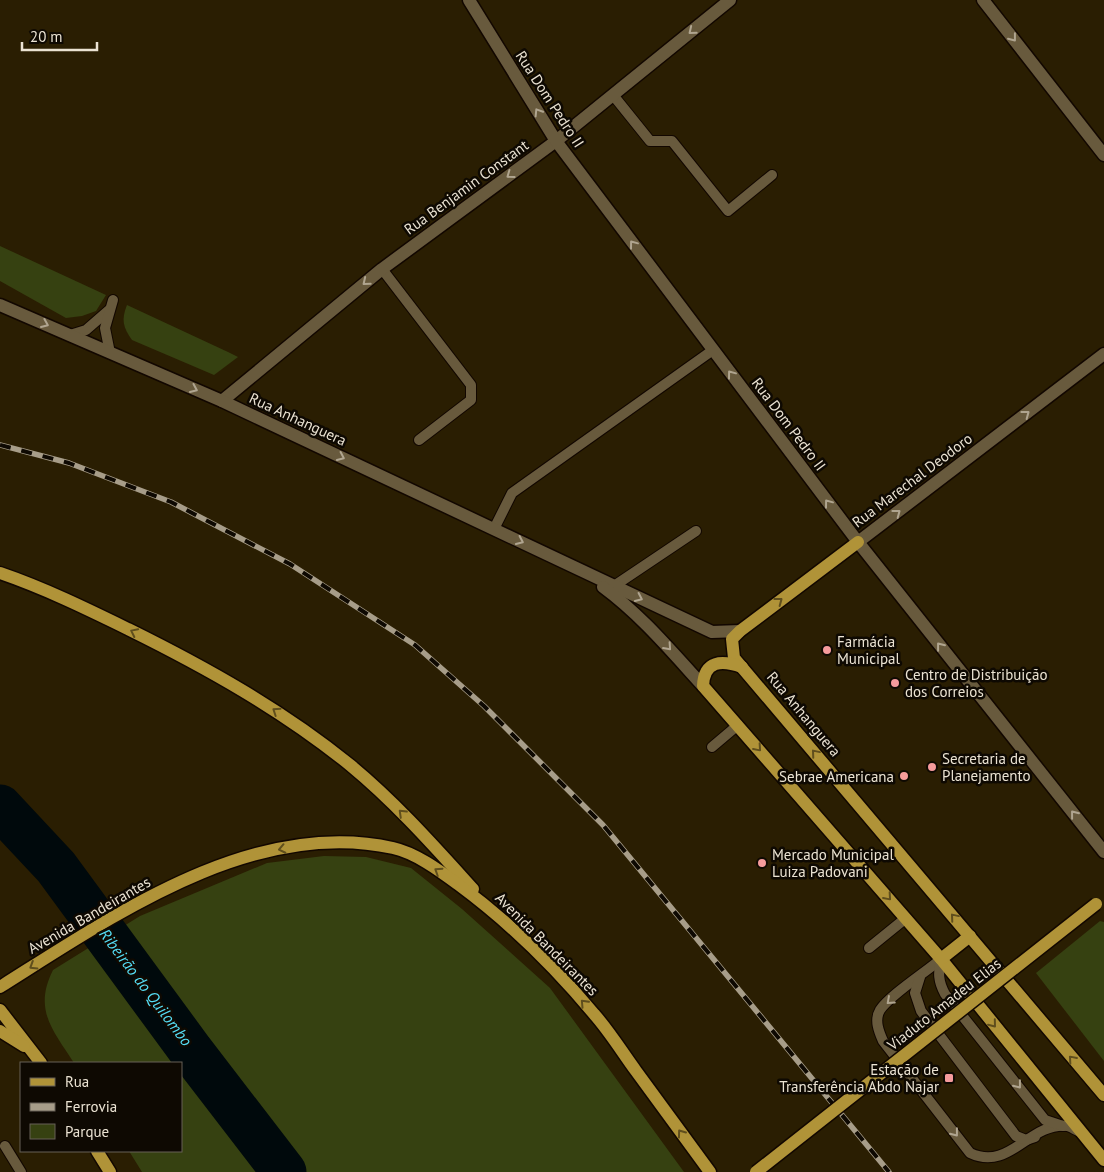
<svg xmlns="http://www.w3.org/2000/svg" width="1104" height="1172" viewBox="0 0 1104 1172" font-family="'PT Sans',sans-serif">
	<style>
		.green { fill: #364111 }
		.lines { fill: none; stroke-linecap: round; stroke-linejoin: round }
		.river { stroke: #00090c; stroke-width: 45 }
		.service-casing { stroke: #120700; stroke-width: 12 }
		.minor-casing { stroke: #120700; stroke-width: 15 }
		.tertiary-casing { stroke: #120700; stroke-width: 15 }
		.secondary-casing { stroke: #120700; stroke-width: 15 }
		.primary-casing { stroke: #120700; stroke-width: 15 }
		.service { stroke: #685a3d; stroke-width: 10 }
		.minor { stroke: #685a3d; stroke-width: 12 }
		.tertiary { stroke: #685a3d; stroke-width: 12 }
		.secondary { stroke: #685a3d; stroke-width: 12 }
		.primary { stroke: #b09338; stroke-width: 12 }
		.rail-casing { stroke: #a79d89; stroke-width: 5.5 }
		.rail { stroke: #0e0902; stroke-width: 4; stroke-dasharray: 11; stroke-linecap: butt }
		.primary-bridge-casing { stroke: #120700; stroke-width: 15; stroke-linecap: butt }
		.primary-bridge { stroke: #b09338; stroke-width: 12 }
		.oneway { stroke: #b0a590 }
		.oneway2 { stroke: #5f4e1d }
		.poi-dot { fill: #f59b9c; stroke: #0e0902; stroke-width: 2 }
		.labels { text-anchor: middle; dominant-baseline: central; stroke-width: 5; stroke-linejoin: round; paint-order: stroke }
		.street-label { font-size: 15px; fill: #ebe3d3; stroke: #0e0902 }
		.poi-label { font-size: 15px; fill: #ebe3d3; stroke: #0e0902; text-anchor: start }
		.water-label { font-size: 16px; font-style: italic; fill: #55ddf5; stroke: #0e0902 }
	</style>
	<rect width="100%" height="100%" fill="#2a1e02"/>
	<g class="green">
		<path d="M0,246L106,295L96,311L82,316L66,318L0,281Z"/>
		<path d="M127,305L228,352L238,357L214,375L132,340C123,327 121,320 127,305Z"/>
		<path d="M324,856L366,857L411,868L462,909L550,988L684,1172H142L129,1151H181V1063H74C53,1030 33,1010 53,970L140,916L267,863Z"/>
		<path d="M1100,921L1104,922V1061L1036,973Z"/>
	</g>
	<g class="lines">
		<path class="river" d="M0,807L56,867L191,1051L284,1172"/>
		<g class="service-casing">
			<g id="service">
				<path d="M613,95L650,141H672L728,211L772,175"/>
				<path d="M382,269L471,385V400L419,440"/>
				<path d="M70,335L86,330L109,310"/>
				<path d="M110,353L105,328L113,300"/>
				<path d="M494,529L512,493L713,350"/>
				<path d="M614,586L696,531"/>
				<path d="M712,747L738,725"/>
				<path d="M869,948L906,918"/>
				<path d="M941,959C926,972 890,995 880,1010C874,1020 879,1032 883,1041L970,1153C1010,1172 1029,1122 1067,1126C1071,1127 1077,1131 1081,1132"/>
				<path d="M941,959C938,973 938,981 945,994L1045,1120L1063,1126"/>
				<path d="M920,977L915,993L921,1011L1016,1136L1026,1140L1035,1137"/>
				<path d="M5,1146L21,1172"/>
			</g>
		</g>
		<g class="minor-casing">
			<g id="minor">
				<path d="M983,0L1104,155"/>
				<path d="M222,401L382,269L556,141L730,0"/>
				<path d="M858,542L1104,354"/>
			</g>
		</g>
		<g class="tertiary-casing">
			<g id="tertiary">
				<path d="M0,305L222,401L712,632L740,631"/>
				<path d="M603,587C641,615 671,651 703,686"/>
			</g>
		</g>
		<g class="secondary-casing">
			<path id="secondary" d="M469,0L556,141L858,542L1104,852"/>
		</g>
		<g class="primary-casing">
			<g id="primary">
				<path d="M858,542L740,631L732,639L734,658L1104,1095"/>
				<path d="M0,573C44,588 87,609 128,629C207,668 282,710 350,765C395,802 434,846 473,889"/>
				<path d="M742,667C722,660 704,660 703,686L941,959L1104,1160"/>
				<path d="M941,959L970,936"/>
				<path d="M0,987C113,916 253,817 393,848C416,853 440,871 459,885C509,922 554,966 594,1014C610,1032 622,1052 636,1071C661,1105 685,1138 710,1172"/>
				<path d="M0,1010L41,1063"/>
				<path d="M0,1031L24,1046"/>
				<path d="M97,1151L110,1172"/>
			</g>
		</g>
		<use href="#service" class="service"/>
		<use href="#minor" class="minor"/>
		<use href="#tertiary" class="tertiary"/>
		<use href="#secondary" class="secondary"/>
		<use href="#primary" class="primary"/>
		<g class="rail-casing">
			<path id="rail" d="M0,445L69,463L171,502L290,564L415,645L484,706L603,825L889,1172"/>
		</g>
		<use href="#rail" class="rail"/>
		<g class="primary-bridge-casing">
			<path id="primary-bridge" d="M756,1172L1096,904"/>
		</g>
		<use href="#primary-bridge" class="primary-bridge"/>
	</g>
	<defs><path id="oneway-chevron" d="M-2-3.5L2.5 0L-2 3.5" fill="none" stroke-width="1.6" stroke-linecap="round" stroke-linejoin="round" transform="scale(1.25)"/></defs>
	<g class="oneway">
		<use href="#oneway-chevron" transform="translate(692 31) rotate(141)"/>
		<use href="#oneway-chevron" transform="translate(1013 38) rotate(52)"/>
		<use href="#oneway-chevron" transform="translate(538 112) rotate(-122)"/>
		<use href="#oneway-chevron" transform="translate(510 175) rotate(144)"/>
		<use href="#oneway-chevron" transform="translate(633 244) rotate(-127)"/>
		<use href="#oneway-chevron" transform="translate(366 282) rotate(141)"/>
		<use href="#oneway-chevron" transform="translate(45 324) rotate(23)"/>
		<use href="#oneway-chevron" transform="translate(731 374) rotate(-127)"/>
		<use href="#oneway-chevron" transform="translate(194 389) rotate(24)"/>
		<use href="#oneway-chevron" transform="translate(1026 414) rotate(-37)"/>
		<use href="#oneway-chevron" transform="translate(341 457) rotate(25)"/>
		<use href="#oneway-chevron" transform="translate(828 503) rotate(-127)"/>
		<use href="#oneway-chevron" transform="translate(897 513) rotate(-37)"/>
		<use href="#oneway-chevron" transform="translate(520 541) rotate(25)"/>
		<use href="#oneway-chevron" transform="translate(639 598) rotate(25)"/>
		<use href="#oneway-chevron" transform="translate(940 646) rotate(-128)"/>
		<use href="#oneway-chevron" transform="translate(668 647) rotate(48)"/>
		<use href="#oneway-chevron" transform="translate(1074 814) rotate(-128)"/>
		<use href="#oneway-chevron" transform="translate(890 1001) rotate(138)"/>
		<use href="#oneway-chevron" transform="translate(1018 1085) rotate(52)"/>
		<use href="#oneway-chevron" transform="translate(955 1133) rotate(52)"/>
	</g>
	<g class="oneway2">
		<use href="#oneway-chevron" transform="translate(779 601) rotate(-37)"/>
		<use href="#oneway-chevron" transform="translate(134 632) rotate(-154)"/>
		<use href="#oneway-chevron" transform="translate(276 711) rotate(-146)"/>
		<use href="#oneway-chevron" transform="translate(758 748) rotate(49)"/>
		<use href="#oneway-chevron" transform="translate(815 753) rotate(-130)"/>
		<use href="#oneway-chevron" transform="translate(402 813) rotate(-136)"/>
		<use href="#oneway-chevron" transform="translate(282 849) rotate(168)"/>
		<use href="#oneway-chevron" transform="translate(438 871) rotate(-147)"/>
		<use href="#oneway-chevron" transform="translate(888 897) rotate(49)"/>
		<use href="#oneway-chevron" transform="translate(954 917) rotate(-130)"/>
		<use href="#oneway-chevron" transform="translate(33 966) rotate(148)"/>
		<use href="#oneway-chevron" transform="translate(584 1003) rotate(-133)"/>
		<use href="#oneway-chevron" transform="translate(993 1024) rotate(51)"/>
		<use href="#oneway-chevron" transform="translate(1072 1059) rotate(-131)"/>
		<use href="#oneway-chevron" transform="translate(681 1133) rotate(-126)"/>
	</g>
	<g class="poi-dot">
		<circle cx="827" cy="650" r="5"/>
		<circle cx="895" cy="683" r="5"/>
		<circle cx="932" cy="767" r="5"/>
		<circle cx="904" cy="776" r="5"/>
		<circle cx="762" cy="863" r="5"/>
		<rect x="944" y="1073" width="10" height="10" rx="2.5"/>
	</g>
	<g class="labels">
		<g class="street-label">
			<text transform="translate(550 99) rotate(57)">Rua Dom Pedro II</text>
			<text transform="translate(466 187) rotate(-36)">Rua Benjamin Constant</text>
			<text transform="translate(298 419) rotate(25)">Rua Anhanguera</text>
			<text transform="translate(789 424) rotate(53)">Rua Dom Pedro II</text>
			<text transform="translate(912 480) rotate(-37)">Rua Marechal Deodoro</text>
			<text transform="translate(804 714) rotate(50)">Rua Anhanguera</text>
			<text transform="translate(89 915) rotate(-30)">Avenida Bandeirantes</text>
			<text transform="translate(547 944) rotate(45)">Avenida Bandeirantes</text>
			<text transform="translate(944 1004) rotate(-38)">Viaduto Amadeu Elias</text>
		</g>
		<g class="poi-label">
			<text x="837" y="641">Farmácia<tspan x="837" dy="17">Municipal</tspan></text>
			<text x="905" y="674">Centro de Distribuição<tspan x="905" dy="17">dos Correios</tspan></text>
			<text x="942" y="758">Secretaria de<tspan x="942" dy="17">Planejamento</tspan></text>
			<text x="894" y="776" text-anchor="end">Sebrae Americana</text>
			<text x="772" y="854">Mercado Municipal<tspan x="772" dy="17">Luiza Padovani</tspan></text>
			<text x="939" y="1069" text-anchor="end">Estação de<tspan x="939" dy="17">Transferência Abdo Najar</tspan></text>
		</g>
		<g class="water-label">
			<text transform="translate(146 987) rotate(53)">Ribeirão do Quilombo</text>
		</g>
	</g>
	<rect x="20" y="1062" width="162" height="90" fill="#0e0902" stroke="#666056"/>
	<rect x="30" y="1078" width="25" height="8" fill="#b09338" stroke="#666056"/>
	<text x="65" y="1087" font-size="15" fill="#ebe3d3">Rua</text>
	<rect x="30" y="1103" width="25" height="8" fill="#a79d89" stroke="#666056"/>
	<text x="65" y="1112" font-size="15" fill="#ebe3d3">Ferrovia</text>
	<rect x="30" y="1124" width="25" height="15" fill="#364111" stroke="#666056"/>
	<text x="65" y="1137" font-size="15" fill="#ebe3d3">Parque</text>
	<path d="M22 42v8h75v-8" fill="none" stroke="#ebe3d3" stroke-width="2.5"/>
	<text x="30" y="42" font-size="15" fill="#ebe3d3" stroke="#0e0902" stroke-width="4" paint-order="stroke">20 m</text>
</svg>
